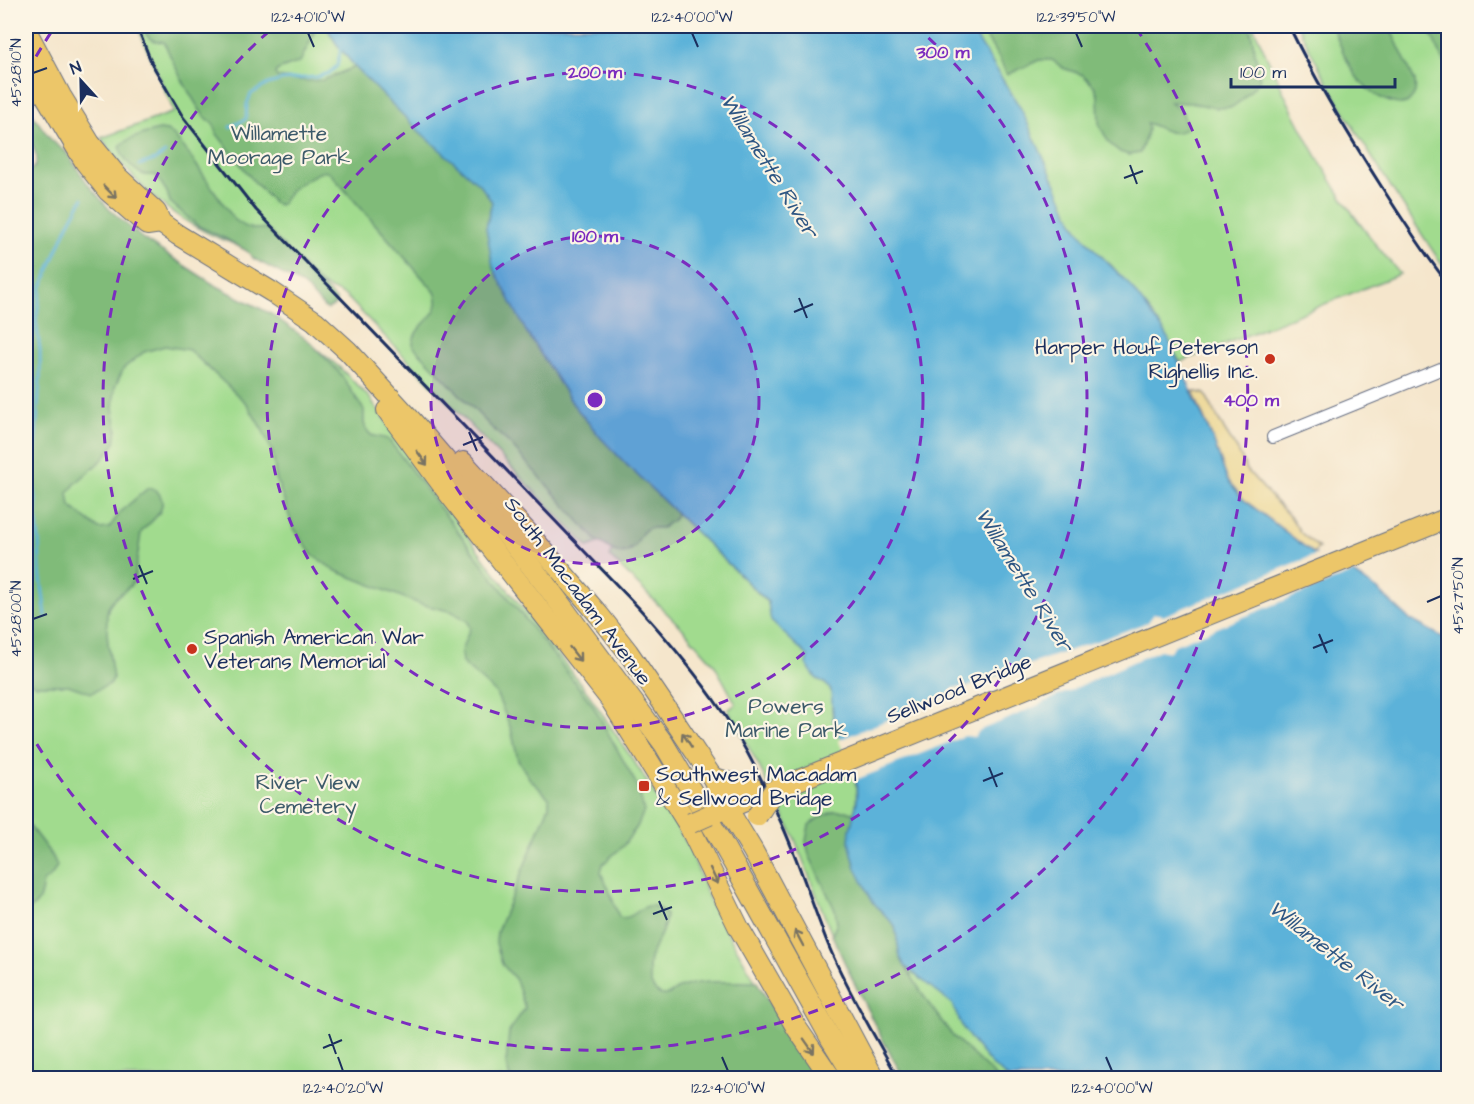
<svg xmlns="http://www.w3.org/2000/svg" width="1474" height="1104" viewBox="0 0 1474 1104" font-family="'Architects Daughter',sans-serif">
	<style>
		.green { fill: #a1db8e; stroke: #5e8576; stroke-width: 1.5 }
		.forest { fill: #80bb79; stroke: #4e756c; stroke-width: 1.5 }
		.sand { fill: #eeda9e; stroke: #84847e; stroke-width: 1.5 }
		.water { fill: #5cb2d9; stroke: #3c709c; stroke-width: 1.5 }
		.pier { fill: #f5e6cc }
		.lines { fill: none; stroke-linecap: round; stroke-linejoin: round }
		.stream { stroke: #5cb2d9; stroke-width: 3 }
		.street-casing { stroke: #676f84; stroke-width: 14 }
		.primary-casing { stroke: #676f84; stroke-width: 22 }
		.street { stroke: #fff; stroke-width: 12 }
		.primary { stroke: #ecc669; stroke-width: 20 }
		.rail { stroke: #1b2f5e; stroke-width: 3 }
		.primary-bridge-casing { stroke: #676f84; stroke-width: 22; stroke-linecap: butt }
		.primary-bridge { stroke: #ecc669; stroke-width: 20 }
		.oneway { stroke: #797363 }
		.ticks { fill: none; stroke: #1b2f5e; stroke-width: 2 }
		.ring { fill: none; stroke: #7b2cbf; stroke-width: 3; stroke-dasharray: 10 8 }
		.poi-dot { fill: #c8321e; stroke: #fcf5e5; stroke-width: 2 }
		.labels { text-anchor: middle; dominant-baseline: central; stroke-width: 4.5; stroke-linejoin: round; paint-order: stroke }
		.park-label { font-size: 21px; fill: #3c5a6a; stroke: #fcf5e5 }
		.poi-label { font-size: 21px; fill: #1b2f5e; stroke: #fcf5e5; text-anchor: start }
		.street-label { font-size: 21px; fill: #1b2f5e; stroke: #fcf5e5 }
		.water-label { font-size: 22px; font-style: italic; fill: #2e5683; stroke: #fcf5e5 }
		.centre { fill: #7b2cbf; stroke: #fcf5e5; stroke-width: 3 }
		.ring-label { font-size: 18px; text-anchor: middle; font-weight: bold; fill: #7b2cbf; stroke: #fcf5e5; stroke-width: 4.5; stroke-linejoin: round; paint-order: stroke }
		.neatline { fill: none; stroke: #1b2f5e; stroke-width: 2 }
		.ticks-label { font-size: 15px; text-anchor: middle; fill: #1b2f5e }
	</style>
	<rect width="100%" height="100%" fill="#fcf5e5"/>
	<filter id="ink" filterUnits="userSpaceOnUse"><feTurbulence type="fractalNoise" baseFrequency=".0167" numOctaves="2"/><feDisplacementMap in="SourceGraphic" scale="12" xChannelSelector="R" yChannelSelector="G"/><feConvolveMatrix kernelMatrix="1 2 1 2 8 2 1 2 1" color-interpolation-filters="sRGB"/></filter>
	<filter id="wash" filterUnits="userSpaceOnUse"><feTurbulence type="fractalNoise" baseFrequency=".008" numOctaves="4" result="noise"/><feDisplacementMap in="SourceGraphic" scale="24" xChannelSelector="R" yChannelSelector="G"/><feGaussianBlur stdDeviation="1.35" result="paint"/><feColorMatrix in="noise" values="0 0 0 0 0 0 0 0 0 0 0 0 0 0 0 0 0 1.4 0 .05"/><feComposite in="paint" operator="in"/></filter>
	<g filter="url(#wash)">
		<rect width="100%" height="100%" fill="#f5e6cc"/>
		<g class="green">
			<path d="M137,26H326L336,43L355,67L627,465L768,603L771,621L808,656L816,678C820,681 827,684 830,689C834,696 831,704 832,712C834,725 840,735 845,746C855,769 859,790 855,814L905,966L952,1004L963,1028L972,1041L991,1064L1008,1078H907L833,933L832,935L794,837L759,766L728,710L736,704L714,664L682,628L610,557L612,550C636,560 633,540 645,530C654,523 666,519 676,513L588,547L346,296L229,242C196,230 164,209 140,184C126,170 114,153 101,138L174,112Z"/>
			<path d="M969,26H1253C1281,88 1310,152 1349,208C1364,231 1382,252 1400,274L1180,362L1170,345L1166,334L1148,309L1112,266L1093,248L1082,235L1073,222L1021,109Z"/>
			<path d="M1298,26H1448V274C1395,193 1340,113 1298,26Z"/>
			<path d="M129,237L306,340L339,367L369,397L439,497L489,565L590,696L641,772L657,798L671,817L690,849L711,904L783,1029L818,1078H26V241Z"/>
		</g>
		<g class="forest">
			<path d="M141,26H315L313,36L300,62L278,70L275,73L277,77L308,81L323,80L355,67L419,131L481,186L492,202L486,228L526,331L573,404L601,438L627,465L676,513L674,519L662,528H648L642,533L635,546L626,552L619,553L612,550L596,540L510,444L491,427L413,346C412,322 446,317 435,292L329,172L324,171C315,174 295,185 289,193C285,197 285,201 280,205L274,203L251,178L217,134C214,119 208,123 201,112C187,90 174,66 164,42C148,41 149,38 141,26Z"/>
			<path d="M979,26H1248L1251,31L1260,80L1242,100L1232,107L1217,108L1193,103L1170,102L1183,113L1186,128C1173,139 1160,127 1147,123L1148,130L1140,153L1129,155L1120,152L1109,143L1099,124L1098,96L1095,87L1083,75L1063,68L1052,60H1039L1007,75L999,58Z"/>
			<path d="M1332,26H1389L1415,81C1416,89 1416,97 1408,102C1401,106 1393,103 1385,100C1352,85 1346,57 1332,26Z"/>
			<path d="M1427,26H1448V70Z"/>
			<path d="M26,106L52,141L66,152L88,184L109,209L143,239L213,284L271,314L309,341L340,373L364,410V423L366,429L371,435L388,439L497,583L592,704L638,787L644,811L637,827L623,846L603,864L601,873L608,887L619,917C637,923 645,890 666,915C665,933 654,943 650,959C648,970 648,991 662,995C669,997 673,990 679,988C679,987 687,986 688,985C710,980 734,982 757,982L786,1031L817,1078H510L506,1064L509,1032L525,1008L516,980L502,964L496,943L497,932L549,806V798L529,778L518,760L511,729L496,693L462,663L461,651L470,628L468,622L453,612L420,604L336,571L312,555L293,527L276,478L273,454L263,431L247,404L189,350L165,346L144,352L124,368L115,387L113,408L117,429L115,443L103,459L75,484L68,493L70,506L99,529L109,528L121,511L148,488C154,489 157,490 160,495C169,512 148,522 141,533L134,581C128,591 116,594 110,604C102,616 111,663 113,679L110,684L91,693L68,685H36L26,681V172L35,167L37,158L26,126Z"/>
			<path d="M160,130L167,131L173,135L186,150L234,219C246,228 251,231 266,228L336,300V304L328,309L325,308L303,285L254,259L247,251L226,239L198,226L170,202L167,192L156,175C152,175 146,176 142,174C135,171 117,154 121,145C125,139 153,131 160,130Z"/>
			<path d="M835,811H847L855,814L850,830L852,854L856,868L874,903L886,916L895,926L900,957L905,966L929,1004L952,1035L997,1078H904C877,1032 854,984 832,935L837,923L835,910L809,855L806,841L809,825L820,817Z"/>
			<path d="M28,824L53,857L57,866L52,875L43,882C40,898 41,903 26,912V825Z"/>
		</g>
		<path class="sand" d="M1193,391L1205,394L1225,431L1238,451L1247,470L1275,501L1292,519L1300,532L1319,548L1313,553L1243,499L1227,479L1214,442Z"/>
		<path class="water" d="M326,26H969L1021,109L1073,222L1082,235L1093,248L1128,283L1166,334L1214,442L1227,479L1243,499L1313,553L1345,568L1378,590L1409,619L1448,640V1078H1008L991,1064L972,1041L963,1028L952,1004L905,966L900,957L895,926L886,916L874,903L867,891L856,868L849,842L850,830L857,801L856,776L845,747L834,726L831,690L825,683L816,678L806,664L808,656L771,621L768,602L627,465L601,438L573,404L526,331L493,267L486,228L492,202L481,186L419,131L355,67L336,43Z"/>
		<path class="pier" d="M1320,553L1355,572L1175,645L1169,652L1160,650L1128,664L1012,717L980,730L974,737L965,736L853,781L842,748L838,740L949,695L954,688L959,687L963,689L996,676L1117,634L1148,622L1154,614H1159L1163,616Z"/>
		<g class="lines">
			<g class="stream">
				<path d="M230,127L246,119L247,104L251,94L268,84L282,80L316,77L329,73L337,66L341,48L343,47"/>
				<path d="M139,165L155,160L165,153"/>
				<path d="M33,480L36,499V516L39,541L40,571L46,616"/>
				<path d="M26,482L33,480L40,377V351L36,320L41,289L67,227L83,198"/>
			</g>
		</g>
	</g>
	<g filter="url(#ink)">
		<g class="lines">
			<g class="street-casing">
				<path id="street" d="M1273,437L1448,366"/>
			</g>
			<g class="primary-casing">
				<g id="primary">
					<path d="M26,30L61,96L90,143L118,177L156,212L161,223L178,235L272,292L315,321L348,351L412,421L471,490L553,594L664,744L721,841L831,1039L855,1078"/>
					<path d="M26,63L85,162L108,191L147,225L161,223"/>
					<path d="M387,410L446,490L610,699L688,824L739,928L796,1027L831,1078"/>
					<path d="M463,462L530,535L599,615L628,652L662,702L712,777L727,808L753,851L874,1078"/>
					<path d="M712,777L736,785L750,787L766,793"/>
					<path d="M774,790L1448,518"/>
					<path d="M715,813L766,793"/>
				</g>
			</g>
			<use href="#street" class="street"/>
			<use href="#primary" class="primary"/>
			<g class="rail">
				<path d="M137,26L152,64L183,117L256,210L638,607C668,640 696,673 721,710C744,743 763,781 779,818C799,860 812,906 830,949C849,994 875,1036 898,1078"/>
				<path d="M1289,26C1316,82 1349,136 1383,189C1404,222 1425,254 1448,284"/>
			</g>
			<g class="primary-bridge-casing">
				<g id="primary-bridge">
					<path d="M757,816L774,790"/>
					<path d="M691,823L709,815"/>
				</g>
			</g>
			<use href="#primary-bridge" class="primary-bridge"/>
		</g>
		<defs><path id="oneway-shaft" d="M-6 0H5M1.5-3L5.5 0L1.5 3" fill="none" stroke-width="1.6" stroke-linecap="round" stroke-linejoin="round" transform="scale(1.5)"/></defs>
		<g class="oneway">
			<use href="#oneway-shaft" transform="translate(110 192) rotate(45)"/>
			<use href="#oneway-shaft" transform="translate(422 458) rotate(54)"/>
			<use href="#oneway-shaft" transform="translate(575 654) rotate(52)"/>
			<use href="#oneway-shaft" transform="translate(687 740) rotate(-123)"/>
			<use href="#oneway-shaft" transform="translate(714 876) rotate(64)"/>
			<use href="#oneway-shaft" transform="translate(799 938) rotate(-118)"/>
			<use href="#oneway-shaft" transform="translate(809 1046) rotate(55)"/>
		</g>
	</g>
	<path class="ticks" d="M308,33L314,47M692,33L698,47M1076,33L1082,47M33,73L47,68M1130,165L1137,184M1124,178L1143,171M799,298L807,318M794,312L813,304M469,432L477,451M463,445L483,437M139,565L147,584M133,579L153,571M1427,602L1441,596M33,619L47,614M1319,634L1327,653M1313,648L1333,640M989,767L997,787M983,781L1003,773M659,901L667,920M653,914L672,907M329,1034L336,1054M323,1048L342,1040M338,1057L343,1071M722,1057L728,1071M1106,1057L1112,1071"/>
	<circle cx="595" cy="400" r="164" fill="#7b2cbf" fill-opacity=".12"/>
	<g class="ring">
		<circle cx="595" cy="400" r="164"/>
		<circle cx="595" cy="400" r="328"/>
		<path d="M915 26A492 492 0 1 1 275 26"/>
		<path d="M27 72A656 656 0 0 1 54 28M1136 28A656 656 0 1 1 27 728"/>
	</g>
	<g class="poi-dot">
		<circle cx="1270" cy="359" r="6"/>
		<circle cx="192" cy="649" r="6"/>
		<rect x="638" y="780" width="12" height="12" rx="3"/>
	</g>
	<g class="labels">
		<g class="park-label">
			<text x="279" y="133">Willamette<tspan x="279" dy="24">Moorage Park</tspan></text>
			<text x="786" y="706">Powers<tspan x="786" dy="24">Marine Park</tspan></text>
			<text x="308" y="782">River View<tspan x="308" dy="24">Cemetery</tspan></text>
		</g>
		<g class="poi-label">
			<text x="1258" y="347" text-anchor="end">Harper Houf Peterson<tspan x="1258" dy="24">Righellis Inc.</tspan></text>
			<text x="204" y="637">Spanish American War<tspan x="204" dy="24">Veterans Memorial</tspan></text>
			<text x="656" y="774">Southwest Macadam<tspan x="656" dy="24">&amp; Sellwood Bridge</tspan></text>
		</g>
		<g class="street-label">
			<text transform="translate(578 591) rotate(53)">South Macadam Avenue</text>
			<text transform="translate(959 689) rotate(-22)">Sellwood Bridge</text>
		</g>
		<g class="water-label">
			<text transform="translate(769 166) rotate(58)">Willamette River</text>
			<text transform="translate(1024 580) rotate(58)">Willamette River</text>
			<text transform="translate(1336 956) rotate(38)">Willamette River</text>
		</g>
	</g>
	<circle cx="595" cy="400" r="9" class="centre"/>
	<g class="ring-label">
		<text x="943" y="58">300 m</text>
		<text x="595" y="78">200 m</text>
		<text x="595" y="242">100 m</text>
		<text x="1251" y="406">400 m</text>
	</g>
	<rect width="1474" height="1104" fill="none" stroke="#fcf5e5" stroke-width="66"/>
	<g transform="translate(81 81) rotate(338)" stroke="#fcf5e5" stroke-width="4.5" paint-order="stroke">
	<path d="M0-4.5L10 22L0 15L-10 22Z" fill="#1b2f5e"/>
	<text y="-9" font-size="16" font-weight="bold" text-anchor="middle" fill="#1b2f5e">N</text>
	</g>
	<path d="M1231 78v9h164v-9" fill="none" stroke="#1b2f5e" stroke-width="3"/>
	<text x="1240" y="78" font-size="18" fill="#1b2f5e" stroke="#fcf5e5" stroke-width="4.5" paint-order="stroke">100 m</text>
	<rect x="33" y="33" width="1408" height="1038" class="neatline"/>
	<g class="ticks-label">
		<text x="308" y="22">122°40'10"W</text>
		<text x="692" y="22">122°40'00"W</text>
		<text x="1076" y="22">122°39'50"W</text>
		<text transform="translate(16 73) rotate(-90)" y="5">45°28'10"N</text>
		<text transform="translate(1458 596) rotate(-90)" y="5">45°27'50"N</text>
		<text transform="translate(16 619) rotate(-90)" y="5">45°28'00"N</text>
		<text x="343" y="1093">122°40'20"W</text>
		<text x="728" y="1093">122°40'10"W</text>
		<text x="1112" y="1093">122°40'00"W</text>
	</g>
</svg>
